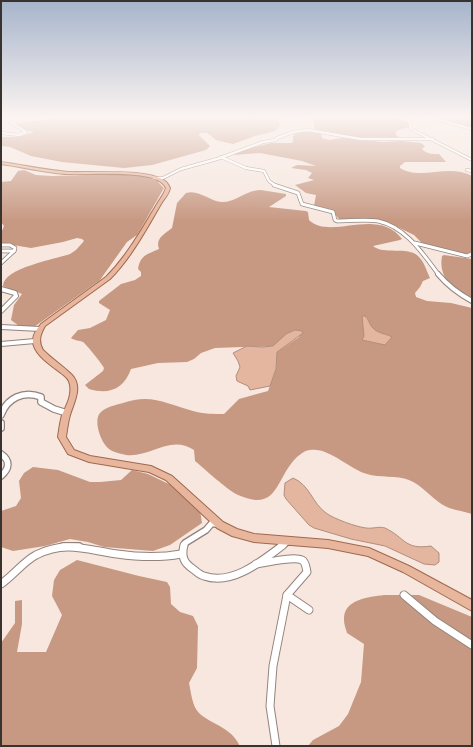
<svg xmlns="http://www.w3.org/2000/svg" width="473" height="747" viewBox="0 0 473 747" font-family="Mulish,sans-serif">
	<style>
		.forest { fill: #c79983 }
		.water { fill: #e4b59f; stroke: #b18e7e }
		.lines { fill: none; stroke-linecap: round; stroke-linejoin: round }
		.minor-far4-casing { stroke: #92847d; stroke-width: 3.5 }
		.minor-far3-casing { stroke: #92847d; stroke-width: 4.5 }
		.minor-far2-casing { stroke: #92847d; stroke-width: 6 }
		.minor-far1-casing { stroke: #92847d; stroke-width: 8 }
		.minor-casing { stroke: #92847d; stroke-width: 9 }
		.primary-casing { stroke: #a0684d; stroke-width: 2 }
		.minor-far4 { stroke: #fff; stroke-width: 2.5 }
		.minor-far3 { stroke: #fff; stroke-width: 3 }
		.minor-far2 { stroke: #fff; stroke-width: 4 }
		.minor-far1 { stroke: #fff; stroke-width: 5.5 }
		.minor { stroke: #fff; stroke-width: 7 }
		.primary { fill: #e8b69d; fill-rule: evenodd }
	</style>
	<rect width="100%" height="100%" fill="#f7e7df"/>
	<g class="forest">
		<path d="M55,117H275V119L279,122L280,126L275,131L255,136L233,144L216,140L207,133H200L199,135L210,146L206,150L152,165L124,168L62,162L31,156L10,147L1,146V137H18L34,132L22,129L16,123L47,120Z"/>
		<path d="M308,117H392L410,123L409,127L396,131V135L400,138H363L317,130L314,128V122Z"/>
		<path d="M433,117H472V128Z"/>
		<path d="M299,131H307L321,133L322,138L329,140L341,138L383,142L401,141L421,143L425,146L422,149C427,154 432,154 439,154L446,162H405L400,166V168C421,181 448,163 472,176V254H462L423,244L414,235L387,222L340,220L332,211L314,206L316,195L306,193L295,185L314,180L308,178L312,173L306,170L291,168L297,165L316,166L302,161L260,153L234,155L239,151L271,143H291L293,142V136Z"/>
		<path d="M24,170L36,175L52,176L117,174L144,177L157,181L164,188L137,235L127,242L100,280L34,327L19,326L11,320L14,305L22,294L3,286C3,268 56,259 70,254L76,250L84,241L82,239L77,238L63,242L31,248L1,243V233L4,226L1,222V182L11,181L18,171Z"/>
		<path d="M261,190L286,194V196L269,207L306,211L308,212L309,220C331,241 377,206 402,239L400,240L373,246C383,255 408,246 418,256C424,261 427,272 430,278L423,281L420,287L415,293L416,297L427,301L451,303L472,308V514C463,511 451,510 443,505C431,498 422,485 409,480C397,475 379,478 367,474C349,469 329,447 310,450C305,450 301,454 297,457C275,478 279,513 238,495C226,489 206,470 195,461L194,450C170,434 150,458 126,455C122,454 112,452 109,449C101,443 93,421 100,413C105,407 116,405 123,403C151,393 167,404 193,411C203,414 214,414 224,414L239,399L268,391L276,369L277,352L299,337L301,331L298,330L292,331L273,346L215,348L201,353L194,359L187,362L158,363L131,369C124,389 109,395 89,389L85,385L103,371L104,368C103,365 86,344 83,342C79,340 75,341 71,338L78,330L90,328L106,320L110,310L99,303V301L121,284L135,280L141,276V272L138,269C140,255 148,254 159,249C155,238 165,234 172,228L177,203L186,193C199,189 209,201 222,202C237,202 245,190 261,190Z"/>
		<path d="M444,255L472,259V300C454,289 438,279 442,256Z"/>
		<path d="M33,467L58,470L90,482H100L121,480L132,470L148,474L175,487L200,510L202,523L170,545L153,551L104,547L88,542L70,539L45,546L13,551L1,547V511L16,506L21,498L19,481L24,473Z"/>
		<path d="M77,560L139,576L167,582L170,587L171,604L180,612L193,616L198,626L197,668L189,683C191,692 192,706 199,713C212,725 230,726 240,746H1V643L15,623V601L22,600V624L17,652H46L62,615L52,596L54,580L60,570Z"/>
		<path d="M384,595H419L472,617V746H308L313,740L339,726L348,714L361,682L364,644L347,633C346,629 344,625 344,620C343,599 369,597 384,595Z"/>
	</g>
	<g class="water">
		<path d="M362,316H365C369,319 369,324 372,327C378,334 385,333 392,337L385,345L362,340L364,336Z"/>
		<path d="M295,330L302,331L303,333L277,352L276,369L270,386L250,390L248,386L237,381L236,376L240,367L238,361L233,353L247,346L262,347L273,346L286,334Z"/>
		<path d="M293,478C310,485 312,503 326,513C334,519 357,527 366,528C373,529 378,526 385,528C406,538 404,550 431,546L439,553V562L435,565L424,564L385,546L351,539L314,528L309,525L286,499L284,495L285,483Z"/>
	</g>
	<g class="lines">
		<g class="minor-far4-casing">
			<g id="minor-far4">
				<path d="M399,117L409,121L411,129L472,160"/>
				<path d="M429,117L472,129"/>
				<path d="M1,133L19,135L26,132L10,122L9,117"/>
				<path d="M221,157L246,168L264,171L269,181L276,186"/>
				<path d="M467,170L472,171"/>
				<path d="M154,178H163L181,169L217,159L263,142L276,140L277,138L293,132L308,130L361,139H433"/>
			</g>
		</g>
		<g class="minor-far3-casing">
			<g id="minor-far3">
				<path d="M274,185L298,193L302,204L333,212L335,220L337,221C350,221 365,219 378,221C406,227 423,254 439,275"/>
				<path d="M415,243L467,256L472,254"/>
				<path d="M1,245H10L15,248L14,251"/>
				<path d="M1,251H14"/>
				<path d="M1,263L14,251"/>
			</g>
		</g>
		<g class="minor-far2-casing">
			<g id="minor-far2">
				<path d="M438,274C448,286 459,294 472,301"/>
				<path d="M1,289L15,293L16,296L1,311"/>
				<path d="M1,327L40,329"/>
				<path d="M1,344L35,341"/>
			</g>
		</g>
		<g class="minor-far1-casing">
			<g id="minor-far1">
				<path d="M1,415C7,398 24,390 41,397V402L54,409L67,413"/>
				<path d="M1,423V428"/>
				<path d="M1,454C11,461 9,469 1,476"/>
				<path d="M63,546H79"/>
				<path d="M184,546L185,543L206,530L212,523L216,524"/>
				<path d="M281,546L289,541"/>
			</g>
		</g>
		<g class="minor-casing">
			<g id="minor">
				<path d="M184,545C181,557 184,563 193,569C197,572 200,575 204,576C232,586 262,561 283,545"/>
				<path d="M256,564C266,563 293,556 302,560C306,562 306,568 307,572L287,595L273,666L270,706L276,746"/>
				<path d="M1,584C14,575 23,562 36,555C66,540 87,550 117,554C138,557 160,558 181,554"/>
				<path d="M287,595L309,610"/>
				<path d="M404,595L435,621L472,645"/>
			</g>
		</g>
		<g class="primary-casing">
			<path id="primary" d="M1,162C23,165 45,170 68,172C90,173 147,168 165,181C167,182 169,186 170,188C169,194 164,199 161,204C146,230 131,258 110,279L45,326C40,335 38,341 43,350C52,359 63,366 72,375C83,387 74,402 70,415C68,422 67,430 66,437L74,450L90,456L151,466L172,476L223,522L237,529L254,534L328,540L369,548L409,566L472,600V611L403,572L368,556L328,548L254,542L232,536L217,528L166,480L149,472L89,462L68,454L58,437C59,430 60,422 62,415C66,406 72,396 70,385C69,379 66,377 61,373C51,365 33,354 33,341C33,334 37,329 41,324L106,277C127,256 142,229 157,204C160,199 164,194 166,188C165,186 164,184 162,183C148,170 88,175 68,174C46,173 23,167 1,164Z"/>
		</g>
		<use href="#minor-far4" class="minor-far4"/>
		<use href="#minor-far3" class="minor-far3"/>
		<use href="#minor-far2" class="minor-far2"/>
		<use href="#minor-far1" class="minor-far1"/>
		<use href="#minor" class="minor"/>
		<use href="#primary" class="primary"/>
	</g>
	<linearGradient id="sky" x2="0" y2="1"><stop stop-color="#a6b4cb"/><stop offset="0.53" stop-color="#fbf4f1"/><stop offset="1" stop-color="#fbf4f1" stop-opacity="0"/></linearGradient>
	<rect width="473" height="221" fill="url(#sky)"/>
	<rect width="473" height="747" fill="none" stroke="#393330" stroke-width="4"/>
</svg>
